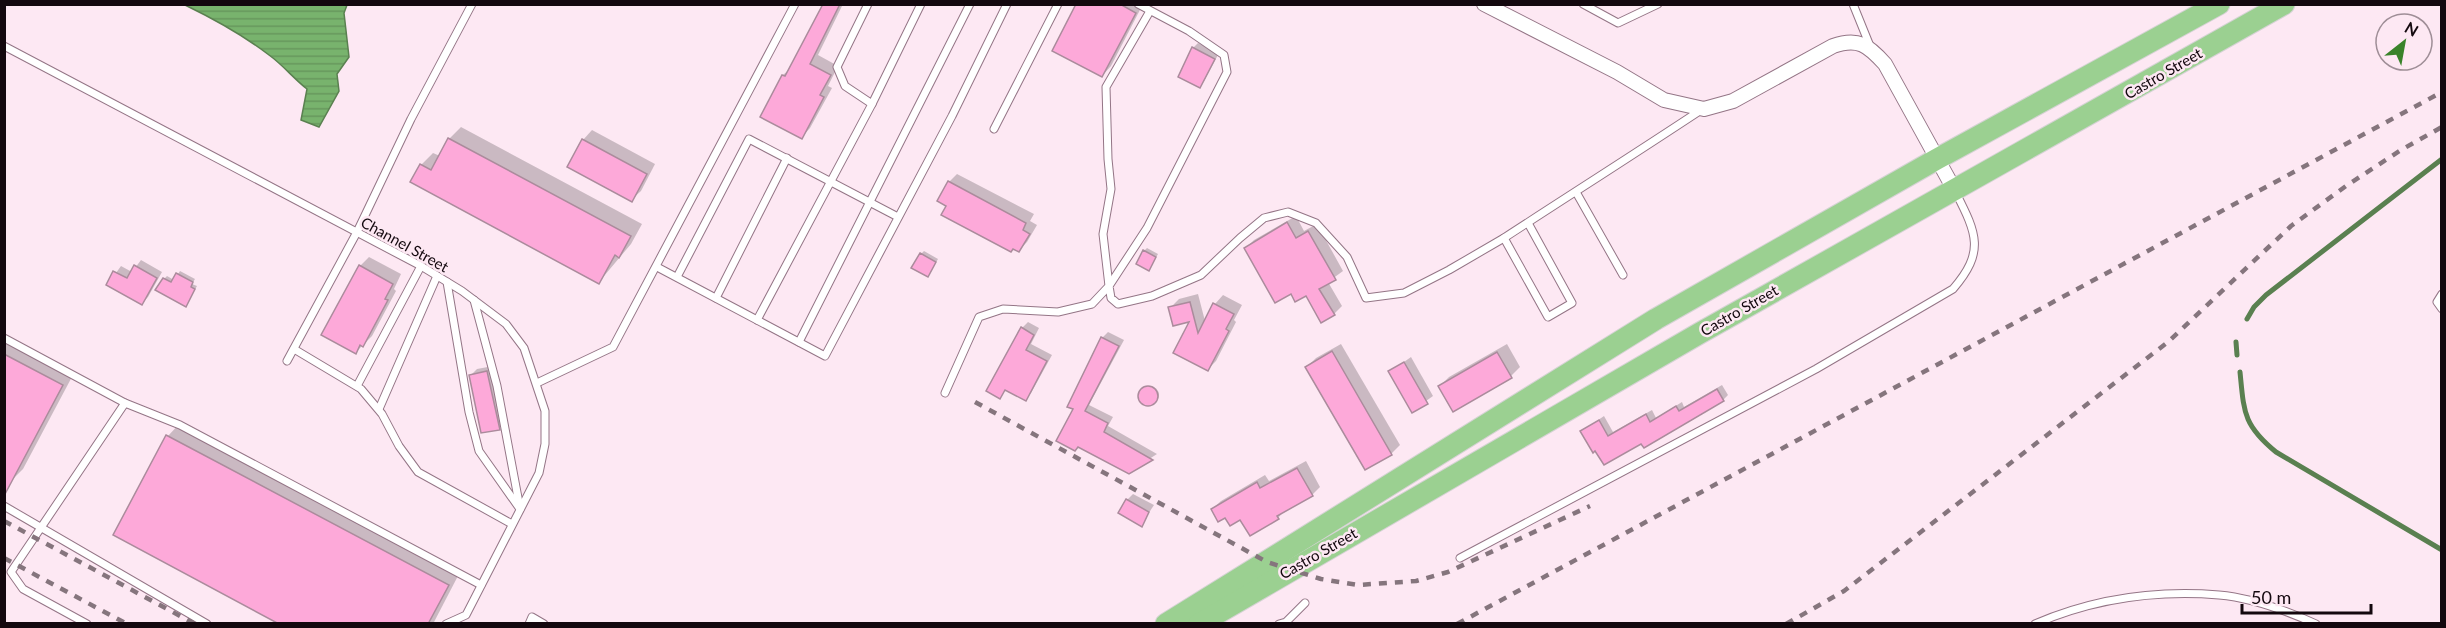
<svg xmlns="http://www.w3.org/2000/svg" width="2446" height="628" viewBox="0 0 2446 628" font-family="Lato,sans-serif">
	<style>
		.water { fill: url(#water-rules); stroke: #5a8050; stroke-width: 1.5 }
		.shadow { fill: #0003 }
		.lines { fill: none; stroke-linecap: round; stroke-linejoin: round }
		.stream { stroke: #5a8050; stroke-width: 5 }
		.building { fill: #fda9d9; stroke: #ab8b9c; stroke-width: 1.5 }
		.lane-casing { stroke: #947586; stroke-width: 9 }
		.street-casing { stroke: #947586; stroke-width: 16 }
		.primary-casing { stroke: #d5d3d4; stroke-width: 23 }
		.lane { stroke: #fff; stroke-width: 7 }
		.street { stroke: #fff; stroke-width: 14 }
		.primary { stroke: #9bd091; stroke-width: 21 }
		.rail { stroke: #85757d; stroke-width: 4.5; stroke-dasharray: 8 8; stroke-linecap: butt }
		.labels { text-anchor: middle; dominant-baseline: central; stroke-width: 5; stroke-linejoin: round; paint-order: stroke }
		.street-label { font-size: 15px; fill: #13080e; stroke: #fde8f3 }
	</style>
	<defs>
		<pattern id="water-rules" width="6" height="5" patternUnits="userSpaceOnUse" patternTransform="scale(1.5)"><rect width="6" height="5" fill="#78b36d"/><path d="M0 2.5h6" fill="none" stroke="#67985d"/></pattern>
	</defs>
	<rect width="100%" height="100%" fill="#fde8f3"/>
	<path class="water" d="M185,5H347L344,13L349,57L337,74L339,91L319,127L301,120L307,89C294,79 283,65 269,55C243,35 214,19 185,5Z"/>
	<g class="shadow">
		<path d="M824,4H843L818,55L838,66L828,86L832,88L810,128L802,137L783,75L792,67Z"/>
		<path d="M1078,4H1143L1111,66L1102,76Z"/>
		<path d="M1198,43L1219,53L1204,81L1199,87L1193,48Z"/>
		<path d="M461,127L642,224L631,244L599,282L421,165L433,153L440,156L449,139Z"/>
		<path d="M592,130L655,164L641,191L631,200L583,140Z"/>
		<path d="M957,174L1034,214L1030,221L1037,225L1027,242L1018,251L948,205L949,182Z"/>
		<path d="M1296,216L1304,231L1317,224L1343,271L1328,282L1342,306L1334,314L1306,294L1291,292L1246,248L1254,240Z"/>
		<path d="M1147,248L1158,254L1151,266L1144,251Z"/>
		<path d="M924,251L938,259L930,273L921,254Z"/>
		<path d="M369,257L401,274L394,289L396,291L372,336L356,352L360,266Z"/>
		<path d="M141,260L162,272L148,297L142,303L108,284L121,266L132,272Z"/>
		<path d="M180,271L195,279L192,284L197,286L188,302L164,279L167,276L174,280Z"/>
		<path d="M1198,294L1205,321L1215,304L1223,295L1242,305L1234,320L1236,322L1216,361L1207,370L1192,320L1170,308L1179,299Z"/>
		<path d="M1028,322L1039,328L1031,344L1052,355L1031,393L1025,399L1006,389L999,397L1022,328Z"/>
		<path d="M1108,332L1124,340L1089,405L1113,417L1108,426L1157,454L1129,472L1075,409L1102,338Z"/>
		<path d="M4,336L74,373L23,469L11,481L4,478Z"/>
		<path d="M1341,344L1400,445L1391,454L1307,367L1316,358Z"/>
		<path d="M1507,344L1520,367L1511,376L1440,386L1449,377Z"/>
		<path d="M1411,357L1433,396L1412,411L1390,372Z"/>
		<path d="M493,366L505,422L499,428L471,375L477,369Z"/>
		<path d="M1722,385L1728,395L1723,400L1604,463L1582,431L1604,416L1613,432L1652,410L1656,418L1682,402L1684,407Z"/>
		<circle cx="1150" cy="395" r="9"/>
		<path d="M180,423L460,572L433,624H282L115,535L168,436Z"/>
		<path d="M1306,461L1320,487L1312,495L1286,509L1278,518L1225,516L1212,509L1221,501L1265,475L1269,481Z"/>
		<path d="M1133,494L1154,505L1141,525L1127,500Z"/>
	</g>
	<g class="lines">
		<g class="stream">
			<path d="M2247,319L2254,307L2266,295L2442,159"/>
			<path d="M2236,342L2237,355"/>
			<path d="M2240,372C2244,412 2243,425 2276,452L2442,550"/>
		</g>
	</g>
	<g class="building">
		<path d="M823,4H840L810,64L831,75L820,95L824,97L802,139L760,117L782,75L785,76Z"/>
		<path d="M1076,4H1120L1136,13L1102,77L1052,51Z"/>
		<path d="M1192,47L1215,59L1200,88L1178,77Z"/>
		<path d="M448,138L631,236L619,258L615,255L599,284L410,182L420,164L431,170Z"/>
		<path d="M582,139L647,174L632,202L567,167Z"/>
		<path d="M948,181L1026,223L1023,230L1030,234L1019,252L1013,249L1011,252L941,215L946,206L937,201Z"/>
		<path d="M1287,222L1296,238L1308,231L1336,280L1319,289L1335,315L1321,323L1306,296L1295,302L1291,294L1275,303L1244,248Z"/>
		<path d="M1143,250L1156,257L1149,271L1136,264Z"/>
		<path d="M920,253L936,262L928,277L911,268Z"/>
		<path d="M134,265L157,278L142,305L106,285L113,271L127,278Z"/>
		<path d="M359,265L393,284L385,299L388,300L363,347L360,345L356,354L321,335Z"/>
		<path d="M176,273L193,282L191,287L195,289L186,307L155,290L163,278L171,282Z"/>
		<path d="M1190,302L1198,333L1213,303L1234,314L1226,329L1229,331L1208,371L1173,353L1189,322L1173,326L1168,307Z"/>
		<path d="M1021,327L1034,335L1026,350L1047,361L1026,401L1005,390L1000,399L986,391Z"/>
		<path d="M1101,337L1119,346L1085,411L1108,423L1104,432L1153,460L1129,474L1078,447L1075,451L1056,441L1073,409L1067,407Z"/>
		<path d="M1332,351L1392,455L1365,470L1305,367Z"/>
		<path d="M1497,352L1512,378L1453,412L1438,386Z"/>
		<path d="M4,354L63,385L4,496Z"/>
		<path d="M1404,362L1428,404L1412,413L1388,371Z"/>
		<path d="M487,371L500,430L481,433L469,375Z"/>
		<circle cx="1148" cy="396" r="10"/>
		<path d="M1717,389L1724,401L1644,448L1641,444L1604,465L1595,451L1593,453L1580,431L1599,420L1608,436L1646,414L1650,422L1676,406L1679,411Z"/>
		<path d="M166,435L449,585L428,624H279L113,535Z"/>
		<path d="M1297,468L1313,496L1277,516L1279,519L1250,536L1240,520L1230,526L1225,518L1218,522L1211,509L1257,482L1260,488Z"/>
		<path d="M1126,499L1149,512L1142,527L1118,513Z"/>
	</g>
	<g class="lines">
		<g class="lane-casing">
			<g id="lane">
				<path d="M1138,4L1189,31L1224,55L1227,72L1147,228L1109,286L1111,298L1118,304L1152,296L1201,275L1240,238L1264,218L1288,212L1316,223L1347,257L1366,298L1404,293L1449,270L1504,238"/>
				<path d="M1583,4L1618,23L1658,4"/>
				<path d="M1853,4L1870,46"/>
				<path d="M4,46L421,266L462,291L506,324L524,348L545,411V444L539,473L466,615L446,624"/>
				<path d="M872,104L921,4"/>
				<path d="M994,129L1058,4"/>
				<path d="M1576,192L1623,275"/>
				<path d="M1528,223L1572,303L1548,317L1504,238C1570,195 1636,153 1701,110"/>
				<path d="M657,267L825,356L952,116L1007,4"/>
				<path d="M677,277L749,139L898,217"/>
				<path d="M447,282L469,412L479,451L520,509"/>
				<path d="M2442,294L2437,302L2442,309"/>
				<path d="M716,298L787,158"/>
				<path d="M474,300L497,386L519,503"/>
				<path d="M757,320L872,104L845,86L837,67L868,4"/>
				<path d="M4,338L125,403"/>
				<path d="M799,342L970,4"/>
				<path d="M294,349L361,389L382,414L399,446L418,472L512,524"/>
				<path d="M287,361L357,232L411,119L472,4"/>
				<path d="M537,383L613,347L795,4"/>
				<path d="M357,386L421,266"/>
				<path d="M945,393L979,317L1003,309L1058,312L1092,304L1109,286L1103,234L1111,189L1108,159L1106,87L1150,11"/>
				<path d="M379,409L437,276"/>
				<path d="M4,506L207,624"/>
				<path d="M1460,558L1816,369L1953,289C1985,252 1977,234 1956,193"/>
				<path d="M87,624L23,589L11,572L125,403L180,425L481,585"/>
				<path d="M529,624L532,617L544,624"/>
				<path d="M1279,624L1286,622L1305,603"/>
				<path d="M2035,624C2093,599 2157,590 2219,595C2253,598 2285,610 2316,624"/>
			</g>
		</g>
		<g class="street-casing">
			<path id="street" d="M1484,4L1617,72L1664,100L1704,109L1733,101L1833,46C1858,37 1868,45 1885,64L1955,191"/>
		</g>
		<g class="primary-casing">
			<g id="primary">
				<path d="M1166,624L1656,319L1937,159L2219,4"/>
				<path d="M1199,624L1700,333L2284,4"/>
			</g>
		</g>
		<use href="#lane" class="lane"/>
		<use href="#street" class="street"/>
		<use href="#primary" class="primary"/>
		<g class="rail">
			<path d="M975,402L1267,562L1321,579L1358,585L1416,581L1448,572L1590,506"/>
			<path d="M4,521L195,624"/>
			<path d="M4,558L127,624"/>
			<path d="M1457,624L2442,92"/>
			<path d="M1786,624L1844,591L2168,342L2291,226L2346,186L2401,150L2442,127"/>
		</g>
	</g>
	<g class="labels">
		<g class="street-label">
			<text transform="translate(2163 73) rotate(-30)">Castro Street</text>
			<text transform="translate(405 244) rotate(29)">Channel Street</text>
			<text transform="translate(1739 310) rotate(-30)">Castro Street</text>
			<text transform="translate(1318 553) rotate(-30)">Castro Street</text>
		</g>
	</g>
	<rect width="2446" height="628" fill="none" stroke="#13080e" stroke-width="12"/>
	<g transform="translate(2404 42) rotate(31)"><circle r="28" fill="#fde8f3" stroke="#9f8e97" stroke-width="1.5"/>
	<path d="M0-4.5L10 22L0 15L-10 22Z" fill="#39832a"/>
	<text y="-9" font-size="16" font-weight="bold" text-anchor="middle" fill="#13080e">N</text>
	</g>
	<path d="M2242 604v9h129v-9" fill="none" stroke="#13080e" stroke-width="3"/>
	<text x="2251" y="604" font-size="18" fill="#13080e" stroke="#fde8f3" stroke-width="4.5" paint-order="stroke">50 m</text>
</svg>
